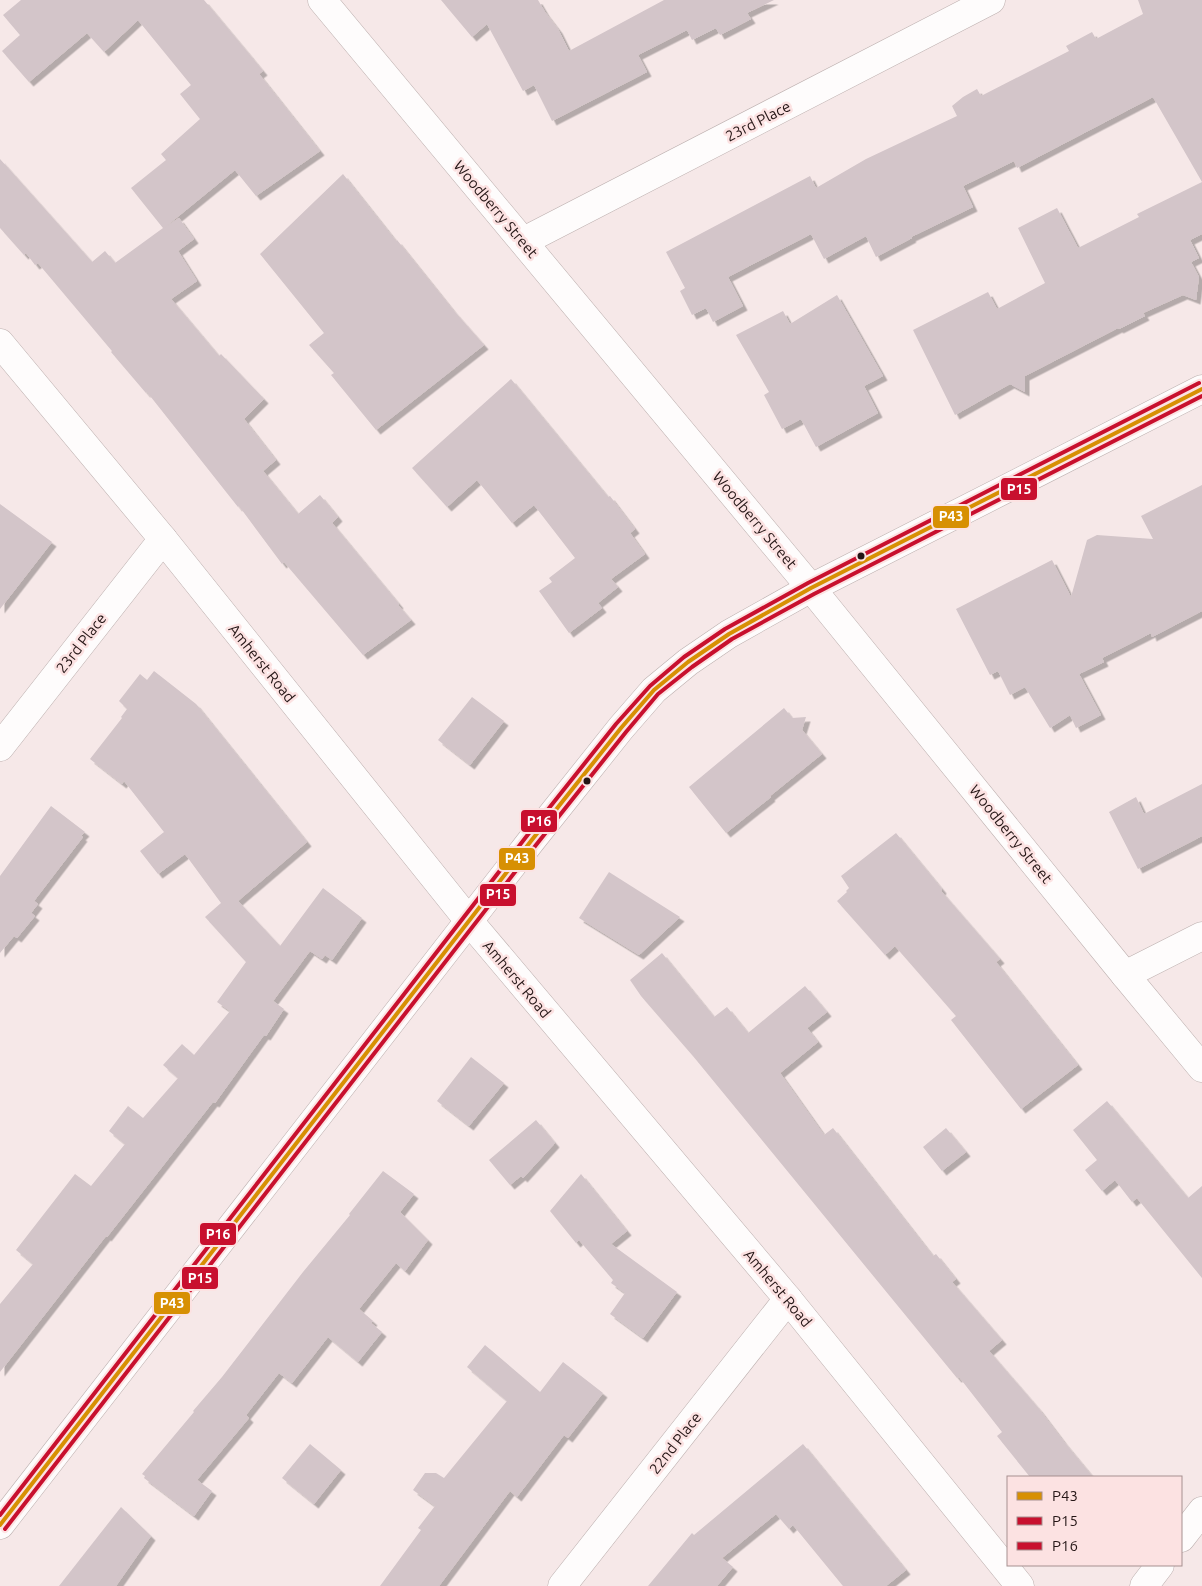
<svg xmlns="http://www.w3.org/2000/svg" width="1202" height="1586" viewBox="0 0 1202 1586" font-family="Ubuntu,sans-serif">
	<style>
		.building { fill: #d3c5c9; filter: url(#shadow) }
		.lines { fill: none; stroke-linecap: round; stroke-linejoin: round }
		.minor-casing { stroke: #bcafae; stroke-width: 29 }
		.tertiary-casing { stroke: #bcafae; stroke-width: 29 }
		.minor { stroke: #fefcfc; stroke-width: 28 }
		.tertiary { stroke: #fefcfc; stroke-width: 28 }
		.bus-1-casing { stroke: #fce2e2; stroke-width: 8 }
		.bus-2-casing { stroke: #fce2e2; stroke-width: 8 }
		.bus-3-casing { stroke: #fce2e2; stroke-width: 8 }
		.bus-1 { stroke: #d79003; stroke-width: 4 }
		.bus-2 { stroke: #c8102e; stroke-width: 4 }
		.bus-3 { stroke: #c8102e; stroke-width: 4 }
		.bus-dot { fill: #241515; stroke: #fce2e2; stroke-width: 2 }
		.labels { text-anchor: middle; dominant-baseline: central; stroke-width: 5; stroke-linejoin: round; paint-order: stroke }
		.street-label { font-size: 15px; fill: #241515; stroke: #fce2e2 }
		.line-badge { stroke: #fce2e2; stroke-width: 2 }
		.badge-label { font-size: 14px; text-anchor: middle; font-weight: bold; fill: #fff }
	</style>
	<defs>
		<filter id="shadow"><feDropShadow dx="4.5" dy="4.5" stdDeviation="0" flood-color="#0004"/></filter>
	</defs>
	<rect width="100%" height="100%" fill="#f6e8e8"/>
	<g class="building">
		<path d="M21,0H204L263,71L259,74L320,151L256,196L235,170L164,228L179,218L194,239L178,251L197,281L171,299L219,356L221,354L264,399L244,419L276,460L263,471L298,514L320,495L338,517L332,523L399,604L398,605L411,620L363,655L284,562L282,564L239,506L238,507L147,392L146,393L111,352L112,351L38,263L35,265L26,253L24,255L0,228V159L92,262L105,251L115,263L163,228L131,188L166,160L161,154L200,119L180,94L191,85L138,20L104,52L87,33L29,82L2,51L20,35L3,15Z"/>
		<path d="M441,0H538L545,12L558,29L569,51L664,0H774L747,13L751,19L720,35L716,28L692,40L687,30L638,55L647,72L552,121L534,85L523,91L487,24L472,37Z"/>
		<path d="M1138,0H1202V234L1190,240L1199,258L1191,262L1199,277L1196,300L1183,295L1143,313L1145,316L1119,329L1118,328L1025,376V392L1010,384L955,415L913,330L988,292L997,309L1045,283L1018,228L1057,208L1078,248L1139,217L1137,214L1202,182L1153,97L1017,168L1014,161L963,186L973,207L911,237L912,238L876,257L866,236L824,259L811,234L728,277L743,306L713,322L706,308L692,315L680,291L685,288L666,252L810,176L816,188L866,159L957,116L952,106L963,97L977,89L981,96L1069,51L1066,46L1092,32L1096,39L1143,14Z"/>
		<path d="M343,174L396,241L397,240L453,310L484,345L376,430L331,375L334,373L309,345L324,333L260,254Z"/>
		<path d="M837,295L883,376L864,386L878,413L816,447L801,419L782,429L764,395L769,392L736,335L783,311L790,324Z"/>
		<path d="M511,379L608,497L610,496L635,529L630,533L645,554L611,579L618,587L598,603L602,608L569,633L539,591L552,582L549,578L575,558L534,505L512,523L477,480L447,507L412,468Z"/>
		<path d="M1202,485V611L1152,637L1151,633L1102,658L1104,662L1079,674L1101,715L1076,728L1070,715L1050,728L1025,687L1010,695L998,671L990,675L956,609L1052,560L1071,597L1087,540L1097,535L1153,539L1141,516Z"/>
		<path d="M0,504L52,542L0,609Z"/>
		<path d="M154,671L196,704L307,842L238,901L280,946L323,888L362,918L332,960L325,955L322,959L310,951L273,1001L284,1009L266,1036L264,1035L215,1103L213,1102L107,1237L106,1236L0,1372V1304L33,1264L16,1250L75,1174L91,1186L125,1144L109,1131L128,1106L143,1118L178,1078L163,1065L182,1044L194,1055L230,1011L217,1002L246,962L205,917L221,903L185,854L158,874L140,851L164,832L124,781L122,784L90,759L122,718L121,717L127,709L119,701L140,674L147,680Z"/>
		<path d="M472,697L504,721L470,765L438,740Z"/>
		<path d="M784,708L792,718L806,717L802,730L822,754L770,796L771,797L726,833L689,787Z"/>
		<path d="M1202,784V836L1138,869L1109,812L1136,797L1144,814Z"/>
		<path d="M51,806L85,832L81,836L83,837L34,901L38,904L31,913L35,916L17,938L14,936L0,953V876Z"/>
		<path d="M896,833L942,889L941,891L1000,959L996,962L1078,1065L1021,1109L951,1020L956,1016L895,946L885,955L837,901L847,892L846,891L849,888L841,876Z"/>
		<path d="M609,872L680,917L639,955L579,918Z"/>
		<path d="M662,953L714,1017L727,1007L748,1033L805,986L827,1012L807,1028L818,1042L780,1073L824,1135L833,1128L933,1256L936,1254L956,1279L952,1282L1002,1340L989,1351L1039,1409L1064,1442L1093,1477H1030L997,1436L1002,1432L959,1377L957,1378L693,1056L641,996L630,980Z"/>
		<path d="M471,1057L504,1083L469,1126L437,1101Z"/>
		<path d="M1107,1101L1188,1198L1202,1186V1278L1137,1198L1132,1202L1115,1180L1102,1191L1085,1170L1097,1160L1073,1130Z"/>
		<path d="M536,1120L555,1143L523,1178L521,1176L510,1185L489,1160Z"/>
		<path d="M946,1128L966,1152L942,1171L923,1147Z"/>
		<path d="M383,1171L414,1194L400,1212L428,1240L405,1271L396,1263L359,1309L373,1321L371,1323L382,1332L358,1362L328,1337L292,1383L279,1373L246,1415L249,1418L197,1480L212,1491L194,1516L144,1478L145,1476L142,1474L194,1412L193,1411L222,1377L303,1272L350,1215L349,1214Z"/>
		<path d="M581,1174L627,1231L611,1244L677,1292L643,1338L610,1314L625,1293L611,1283L613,1280L579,1240L576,1243L550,1211Z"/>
		<path d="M485,1345L540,1392L563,1362L603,1393L568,1438L564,1435L517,1497L510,1491L439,1586H380L421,1530L418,1528L435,1506L413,1490L425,1473H436L444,1478L507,1401L467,1367Z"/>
		<path d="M310,1444L341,1470L314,1504L282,1478Z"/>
		<path d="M803,1444L906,1570L886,1586H843L793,1525L789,1529L776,1514L722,1558L733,1567L717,1586H648L692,1533L694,1535Z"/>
		<path d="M121,1507L151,1536L116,1586H59Z"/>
	</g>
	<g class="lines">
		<g class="minor-casing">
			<g id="minor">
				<path d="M322,0L811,588L1125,975L1202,1068"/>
				<path d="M524,241L991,0"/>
				<path d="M0,343L163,539L469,921L788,1299L1020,1586"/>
				<path d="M0,747L163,539"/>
				<path d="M1125,975L1202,936"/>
				<path d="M1181,1538L1202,1511"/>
				<path d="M562,1586L788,1299"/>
				<path d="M1144,1586L1160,1565"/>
			</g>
		</g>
		<g class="tertiary-casing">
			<path id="tertiary" d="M0,1525L531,841L621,728L654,690L688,662L729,634L811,588L1202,389"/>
		</g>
		<use href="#minor" class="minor"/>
		<use href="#tertiary" class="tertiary"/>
		<g class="bus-1-casing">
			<path id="bus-1" d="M0,1525L531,841L621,728L654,690L688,662L729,634L811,588L1202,389"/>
		</g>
		<g class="bus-2-casing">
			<path id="bus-2" d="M5,1529L536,845L626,732L658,694L692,667L732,639L814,594L1202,396"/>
		</g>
		<g class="bus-3-casing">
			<path id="bus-3" d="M0,1515L526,837L616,724L650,686L684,657L725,629L808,583L1199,383"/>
		</g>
		<use href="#bus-1" class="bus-1"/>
		<use href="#bus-2" class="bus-2"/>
		<use href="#bus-3" class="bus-3"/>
	</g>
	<g class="bus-dot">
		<circle cx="861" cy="556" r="4.5"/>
		<circle cx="587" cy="781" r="4.5"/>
	</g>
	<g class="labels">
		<g class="street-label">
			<text transform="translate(758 121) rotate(-27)">23rd Place</text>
			<text transform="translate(496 209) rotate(50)">Woodberry Street</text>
			<text transform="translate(755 520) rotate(50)">Woodberry Street</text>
			<text transform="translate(81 643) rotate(-52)">23rd Place</text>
			<text transform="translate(262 663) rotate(51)">Amherst Road</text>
			<text transform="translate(1011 834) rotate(51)">Woodberry Street</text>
			<text transform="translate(517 979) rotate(50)">Amherst Road</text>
			<text transform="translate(778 1288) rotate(50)">Amherst Road</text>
			<text transform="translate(675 1443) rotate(-52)">22nd Place</text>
		</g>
	</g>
	<g class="line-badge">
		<rect x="1000" y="477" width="38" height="24" rx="5" fill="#c8102e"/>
		<rect x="932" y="505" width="38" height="24" rx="5" fill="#d79003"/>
		<rect x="520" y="809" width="38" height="24" rx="5" fill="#c8102e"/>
		<rect x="498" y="847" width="38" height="24" rx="5" fill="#d79003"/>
		<rect x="479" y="883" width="38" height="24" rx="5" fill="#c8102e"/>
		<rect x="199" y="1222" width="38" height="24" rx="5" fill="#c8102e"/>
		<rect x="181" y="1266" width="38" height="24" rx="5" fill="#c8102e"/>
		<rect x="153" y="1291" width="38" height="24" rx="5" fill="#d79003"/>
	</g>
	<g class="badge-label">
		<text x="1019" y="494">P15</text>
		<text x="951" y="521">P43</text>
		<text x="539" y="826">P16</text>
		<text x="517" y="863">P43</text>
		<text x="498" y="899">P15</text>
		<text x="218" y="1239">P16</text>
		<text x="200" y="1283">P15</text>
		<text x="172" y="1308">P43</text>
	</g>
	<rect x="1007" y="1476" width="175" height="90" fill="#fce2e2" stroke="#a69090"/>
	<rect x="1017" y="1492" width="25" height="8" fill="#d79003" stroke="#a69090"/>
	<text x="1052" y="1501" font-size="15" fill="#241515">P43</text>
	<rect x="1017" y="1517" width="25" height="8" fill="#c8102e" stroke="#a69090"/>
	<text x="1052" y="1526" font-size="15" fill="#241515">P15</text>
	<rect x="1017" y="1542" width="25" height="8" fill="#c8102e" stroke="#a69090"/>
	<text x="1052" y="1551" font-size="15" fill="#241515">P16</text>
</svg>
